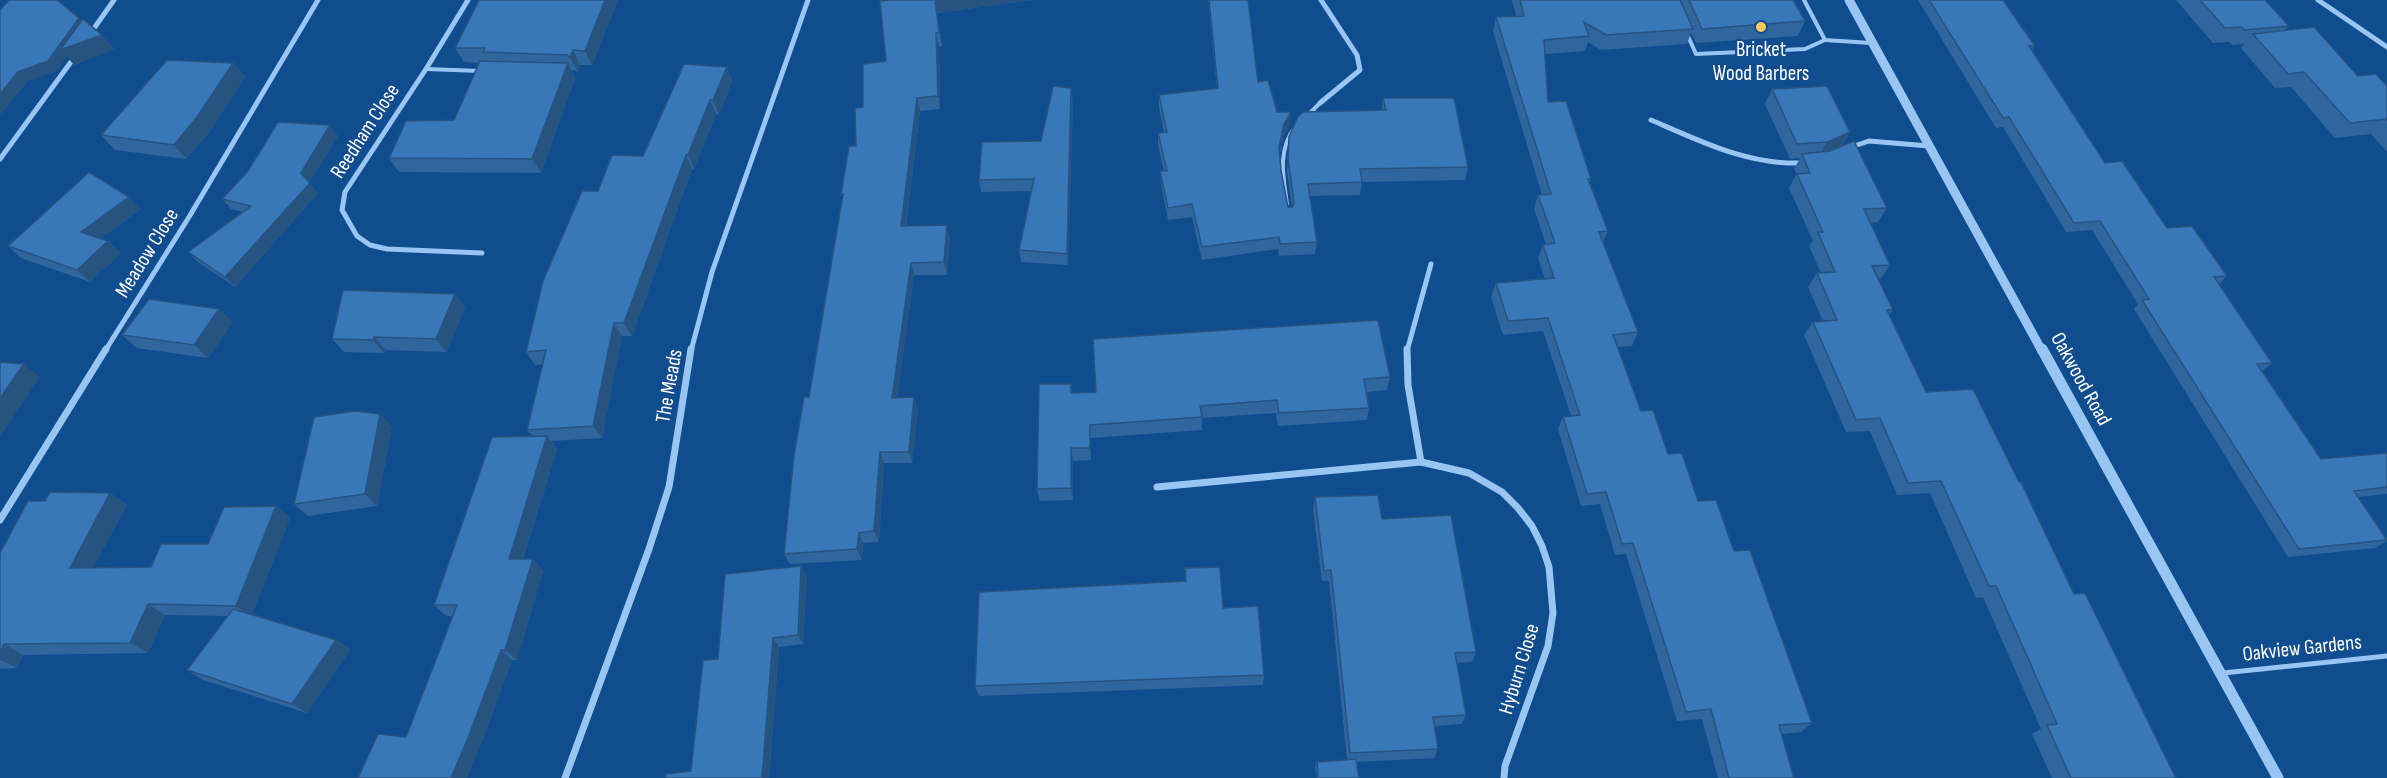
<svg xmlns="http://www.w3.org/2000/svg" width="2387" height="778" viewBox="0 0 2387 778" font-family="'Sofia Sans Condensed',sans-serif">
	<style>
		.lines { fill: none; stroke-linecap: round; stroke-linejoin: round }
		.service-far1 { stroke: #99c5f3; stroke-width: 4 }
		.service { stroke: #99c5f3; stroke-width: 5 }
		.minor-far1 { stroke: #99c5f3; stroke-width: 5 }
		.minor { stroke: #99c5f3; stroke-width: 7 }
		.tertiary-far1 { stroke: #99c5f3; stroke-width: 9 }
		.tertiary { stroke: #99c5f3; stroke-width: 11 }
		.wall { fill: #30669e }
		.shaded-wall { fill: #275381 }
		.building { fill: #3877b8; stroke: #275381; stroke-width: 1.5 }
		.poi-dot { fill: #ffc95b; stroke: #104d8f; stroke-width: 2 }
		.labels { text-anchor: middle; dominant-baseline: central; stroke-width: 4.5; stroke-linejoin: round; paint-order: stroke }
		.poi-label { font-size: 21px; fill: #fff; stroke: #104d8f }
		.street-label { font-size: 21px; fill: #fff; stroke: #104d8f }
	</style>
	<rect width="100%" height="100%" fill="#104d8f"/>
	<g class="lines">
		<g class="service-far1">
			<path d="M1804,0L1825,40L1871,43"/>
			<path d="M1687,34L1696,54L1805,49L1825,40"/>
			<path d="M426,69L480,71"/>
			<path d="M1309,114L1320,103"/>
			<path d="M1287,204C1283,177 1277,149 1296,126"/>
		</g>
		<path class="service" d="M2223,673L2387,656"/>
		<g class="minor-far1">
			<path d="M468,0L426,69L345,192L342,210L357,236L370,245L387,249L482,253"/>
			<path d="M2318,0L2387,47"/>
			<path d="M90,34L114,0"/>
			<path d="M1320,103L1360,70L1357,55L1321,0"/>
			<path d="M1651,120C1700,141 1747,165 1802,163"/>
			<path d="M1851,147L1869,141L1929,146"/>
			<path d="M0,159L76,55"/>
			<path d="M105,351L189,217L318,0"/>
			<path d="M691,351L712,272L808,0"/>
			<path d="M1407,351L1431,264"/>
		</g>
		<g class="minor">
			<path d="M1407,349L1408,385L1421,462"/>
			<path d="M1157,487L1421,462L1469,473L1502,492L1518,508L1532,526L1542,546L1549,567L1553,613L1548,646L1505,766L1504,778"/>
			<path d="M0,520L106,349"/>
			<path d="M565,778L649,549L669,487L691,349"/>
		</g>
		<path class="tertiary-far1" d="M1849,0L2042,351"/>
		<path class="tertiary" d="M2042,349L2278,778"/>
	</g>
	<g class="wall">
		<path d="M479,0H618L592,65H580L578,72L574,70H571L575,78L541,173L399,172L389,158L454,120L479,63L464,62L455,48Z"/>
		<path d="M889,0H1032L937,13L942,46H939L940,109L920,111L906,226L950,238L947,275H914L897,398L918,408L912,463H884L879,542L863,543L862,560L790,564L784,554L809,397L842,198L841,194L856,146L863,107L886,61Z"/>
		<path d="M1208,0H1248L1258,82L1277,112L1290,125L1283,137L1280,153L1281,171L1288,207H1292L1287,171L1289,137L1382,110L1383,98L1468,167L1465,180L1362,182L1360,195L1310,196L1317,242L1315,254L1279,256L1278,249L1202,260L1192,217L1168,220L1161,184L1160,171H1164L1158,146V133L1164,132L1159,108V95L1217,88Z"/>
		<path d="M1512,0H1793L1805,21L1798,36L1696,43L1691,33L1687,44L1601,50L1588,42L1585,51L1545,54L1548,102L1591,179L1590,184L1608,231L1603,242L1638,332L1632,346L1618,347L1641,411L1698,501L1734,551L1812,723L1801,732L1781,734L1794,778H1718L1702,719L1677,721L1626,554L1615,555L1600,504L1581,506L1558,429L1563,417L1571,416L1543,331L1503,335L1491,297L1496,283L1545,279L1538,258L1543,245L1546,244L1534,209L1538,195H1542L1493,31L1496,17L1516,16Z"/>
		<path d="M1918,0H2003L2035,46L2032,50L2105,163L2167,228L2227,276L2219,284L2272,363L2262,371L2321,459L2387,453V494L2358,497L2387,541L2375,548L2288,557L2134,309L2138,304L2092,230L2066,232L2003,127L1996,128Z"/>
		<path d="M2176,0H2265L2289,26L2285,30L2358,76L2387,86V152L2371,134L2335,138L2291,87L2275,88L2241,48L2244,44L2232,45L2229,42L2213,43Z"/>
		<path d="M233,63L245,77L210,131L186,159L115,150L101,135Z"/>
		<path d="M727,67L732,81L719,115L716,114L694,169H692L632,336H622L602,438L551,441L557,449L523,559H533L543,571L517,660H512L482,742L406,737L453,616H446L434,605L533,436L527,430L543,364L535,365L526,352L598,191L643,156Z"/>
		<path d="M1772,89L1850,132L1842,146L1887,208L1878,222L1870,223L1890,265L1881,278H1878L1893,310L1889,315L1926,392L2074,594L2176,778H2052L2032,734L2041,729L1983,597L1976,598L1930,493L1897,495L1870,431L1846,432L1804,335L1813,322L1823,321L1808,287L1817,273H1821L1809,246L1813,241L1789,188L1797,174L1794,169L1800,158L1790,159L1765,104Z"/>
		<path d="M1073,100L1068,265L1021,262L1019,250L1031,191L981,192L979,180L1041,141Z"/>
		<path d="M338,136L309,183L318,193L235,287L198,262L188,252L243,212L231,209L222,199Z"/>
		<path d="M141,209L101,238L108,241L121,253L90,282L21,258L8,246Z"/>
		<path d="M455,294L465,308L446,352L386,350L384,353L344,352L332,339Z"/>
		<path d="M233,322L208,358L137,348L122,335Z"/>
		<path d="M1390,377L1387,390L1367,392L1369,408L1367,420L1278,426L1276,413L1202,418V430L1091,438V460L1073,461V500L1040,501L1037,489L1071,384L1072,393Z"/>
		<path d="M392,426L377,506L308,516L294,504Z"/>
		<path d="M110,493L127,505L93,567H151L208,544L276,506L290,518L252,614L336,640L350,650L307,713L203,680L187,670L228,616L165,615L148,653L23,655L17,668L0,669V553L45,501Z"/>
		<path d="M1315,497L1382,519L1476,652L1472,662L1457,663L1466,715L1462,724L1434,726L1438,749L1434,758L1356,762L1359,778H1317L1315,767L1317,762L1347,760L1329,581H1322L1313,509Z"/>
		<path d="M1185,568L1223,608L1264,675L1263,685L979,696L975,686L1186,582Z"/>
		<path d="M807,575L803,644L779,647L769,778L691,771L718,659Z"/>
	</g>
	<g class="shaded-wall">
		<path d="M605,0H618L592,65L585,51Z"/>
		<path d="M935,0H1032L937,13L942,46Z"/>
		<path d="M79,18L88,28L102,35L115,49L74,65L67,57L57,71L28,81L0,115V94L18,72Z"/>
		<path d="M936,33L939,46L940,109L938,96Z"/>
		<path d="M573,50L580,65L578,72L570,57Z"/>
		<path d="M233,63L245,77L210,131L186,159L174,145Z"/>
		<path d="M568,63L575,78L541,173L532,159Z"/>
		<path d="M727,67L732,81L719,115L713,100Z"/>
		<path d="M1071,88L1073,100L1068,265L1067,254Z"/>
		<path d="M917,98L920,111L904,238L901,226Z"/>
		<path d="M710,100L716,114L694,169L688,155Z"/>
		<path d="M1291,112L1290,125L1283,137L1278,160L1279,147L1284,124Z"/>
		<path d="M330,125L338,136L309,183L301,173Z"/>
		<path d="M1850,132L1842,147L1819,156L1827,142Z"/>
		<path d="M686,155L692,169L632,336L624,323Z"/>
		<path d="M310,183L318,193L235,287L225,277Z"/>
		<path d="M129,197L141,209L93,244L81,232Z"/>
		<path d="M947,225L950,238L947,275L944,262Z"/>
		<path d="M108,241L121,253L90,282L77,270Z"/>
		<path d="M911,263L914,275L896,409L892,398Z"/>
		<path d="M455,294L465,308L446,352L436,339Z"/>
		<path d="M219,309L233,322L208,358L194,345Z"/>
		<path d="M614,323L622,336L602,438L593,426Z"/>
		<path d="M374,337L386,350L384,353L373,340Z"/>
		<path d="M24,364L40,377L0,437V398Z"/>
		<path d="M914,397L918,408L912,463L909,452Z"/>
		<path d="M380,414L392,426L377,506L365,494Z"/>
		<path d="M1090,425L1091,438V460L1090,448Z"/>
		<path d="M547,436L557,449L519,571L509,559Z"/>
		<path d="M1071,448L1073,461V500L1071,488Z"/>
		<path d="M880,452L884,463L879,542L874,531Z"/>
		<path d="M110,493L127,505L87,579L70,568Z"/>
		<path d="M276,506L290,518L251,616L236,606Z"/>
		<path d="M859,533L863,543L862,560L857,549Z"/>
		<path d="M533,559L543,571L517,660L505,650Z"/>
		<path d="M801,566L807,575L803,644L798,635Z"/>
		<path d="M148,604L165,615L148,653L130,643Z"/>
		<path d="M773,638L779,647L769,778H762Z"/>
		<path d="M336,640L350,650L307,713L292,704Z"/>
		<path d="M4,644L23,655L17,668L0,660V652Z"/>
		<path d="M501,650L512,660L482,742L467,778H451Z"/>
	</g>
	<g class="building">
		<path d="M9,0H57L79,18L48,61L18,72L0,94V10Z"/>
		<path d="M479,0H605L585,51L573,50L570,57L567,55L483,52L485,48H455Z"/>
		<path d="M889,0H935L939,32L936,33L938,96L917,98L901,226L947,225L944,262L911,263L892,398L914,397L909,452H880L874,531L859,533L857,549L784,554L794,455L804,397H809L843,194H841L849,146H856L855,108L863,107V64L886,61L880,1Z"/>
		<path d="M1209,0H1248L1258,82L1268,80L1277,112H1291L1284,124L1279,147L1281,171L1288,207H1292L1294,203L1288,158L1289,137L1297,118L1303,112L1386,110L1383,98H1454L1468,167L1360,169L1362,182L1308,184L1317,242L1280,244L1279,237L1202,247L1192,204L1168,208L1160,171H1167L1158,133L1167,132L1159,95L1218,88Z"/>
		<path d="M1520,0H1680L1693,29L1606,35L1584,22L1589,36L1544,40L1548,102L1566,101L1591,179H1588L1608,231L1599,232L1638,332L1613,335L1641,411L1653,410L1668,454L1682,453L1698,501L1716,500L1734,551L1750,550L1812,723L1779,725L1794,778H1729L1711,709L1686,712L1633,543L1622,544L1606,492L1587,494L1563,417L1580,415L1548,318L1508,321L1496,283L1554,278L1543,245L1555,243L1538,195L1551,194L1496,17L1524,16Z"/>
		<path d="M1689,0H1793L1805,21L1702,29Z"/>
		<path d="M1929,0H2003L2035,46H2029L2105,163L2122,161L2167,228L2192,226L2227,276L2214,277L2272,363L2257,364L2321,459L2387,453V487L2354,491L2387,540L2299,549L2142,300L2149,299L2100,221L2074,223L2009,117L2003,118Z"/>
		<path d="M2200,0H2265L2289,26L2245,30L2241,27L2225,28Z"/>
		<path d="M83,19L102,35L60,50Z"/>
		<path d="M2314,27L2358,76L2376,74L2387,86V121L2386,119L2350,123L2304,72L2288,74L2253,34Z"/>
		<path d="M167,60L233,63L197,117L174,145L101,135Z"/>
		<path d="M480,61L568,63L532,159L389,158L406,121L454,120Z"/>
		<path d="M684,64L727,67L713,100H710L688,155H686L624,323H614L593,426L527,430L546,350L526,352L543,281L582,191H598L612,155L643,156Z"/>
		<path d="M1053,86L1071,88L1067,254L1019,250L1034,179L979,180L982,142L1041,141Z"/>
		<path d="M1827,86L1850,132L1827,142L1797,144L1772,89Z"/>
		<path d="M278,122L330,125L301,173L310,183L225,277L188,252L251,206L222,199L248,171Z"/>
		<path d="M1854,141L1887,208L1864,209L1890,265L1872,266L1893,310H1887L1926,392L1973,389L2019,482H2021L2074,594L2085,593L2176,778H2071L2047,725L2057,724L1996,586H1989L1941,481L1908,483L1880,418L1856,420L1813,322L1837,320L1817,273L1835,272L1818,232H1823L1797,174L1810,173L1802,154L1830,151Z"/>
		<path d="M89,172L129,197L81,232L108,241L77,270L8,246Z"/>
		<path d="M343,290L455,294L436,339L374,337L373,340L332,339Z"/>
		<path d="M149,299L219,309L194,345L122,335Z"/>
		<path d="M1378,320L1390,377L1364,379L1369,408L1279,413L1277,400L1200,406L1202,417L1090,425V448H1071V488L1037,489L1039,384H1071V393L1096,392L1093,339Z"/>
		<path d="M0,362L24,364L0,398Z"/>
		<path d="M355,411L380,414L365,494L294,504L314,417Z"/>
		<path d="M547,436L509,559H533L505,650H501L470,733L451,778H358L378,734L406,737L457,605H434L492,437Z"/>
		<path d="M50,492L110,493L70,568L151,567L161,544H208L224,507L276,506L236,606L148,604L130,643L4,644L0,652V553L28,501H45Z"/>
		<path d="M1378,495L1382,519L1451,515L1476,652L1455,653L1466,715L1433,717L1438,749L1350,753L1331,570L1324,571L1315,497Z"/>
		<path d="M801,566L798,635L773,638L762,778H666V774L691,771L703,660L718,659L725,574Z"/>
		<path d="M1220,567L1223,608L1258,606L1264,675L975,686L979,592L1186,581L1185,568Z"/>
		<path d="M233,609L336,640L292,704L187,670Z"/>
		<path d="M1356,759L1359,778H1318L1317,762Z"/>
	</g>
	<circle class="poi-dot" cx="1761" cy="27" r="6"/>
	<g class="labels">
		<g class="poi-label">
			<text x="1761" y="49">Bricket<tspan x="1761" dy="24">Wood Barbers</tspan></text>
		</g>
		<g class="street-label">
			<text transform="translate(365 131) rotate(-57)">Reedham Close</text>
			<text transform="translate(147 253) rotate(-58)">Meadow Close</text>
			<text transform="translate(2081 379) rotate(61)">Oakwood Road</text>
			<text transform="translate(669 386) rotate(-80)">The Meads</text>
			<text transform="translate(2302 648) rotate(-6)">Oakview Gardens</text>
			<text transform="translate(1519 669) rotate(-73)">Hyburn Close</text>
		</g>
	</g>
</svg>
